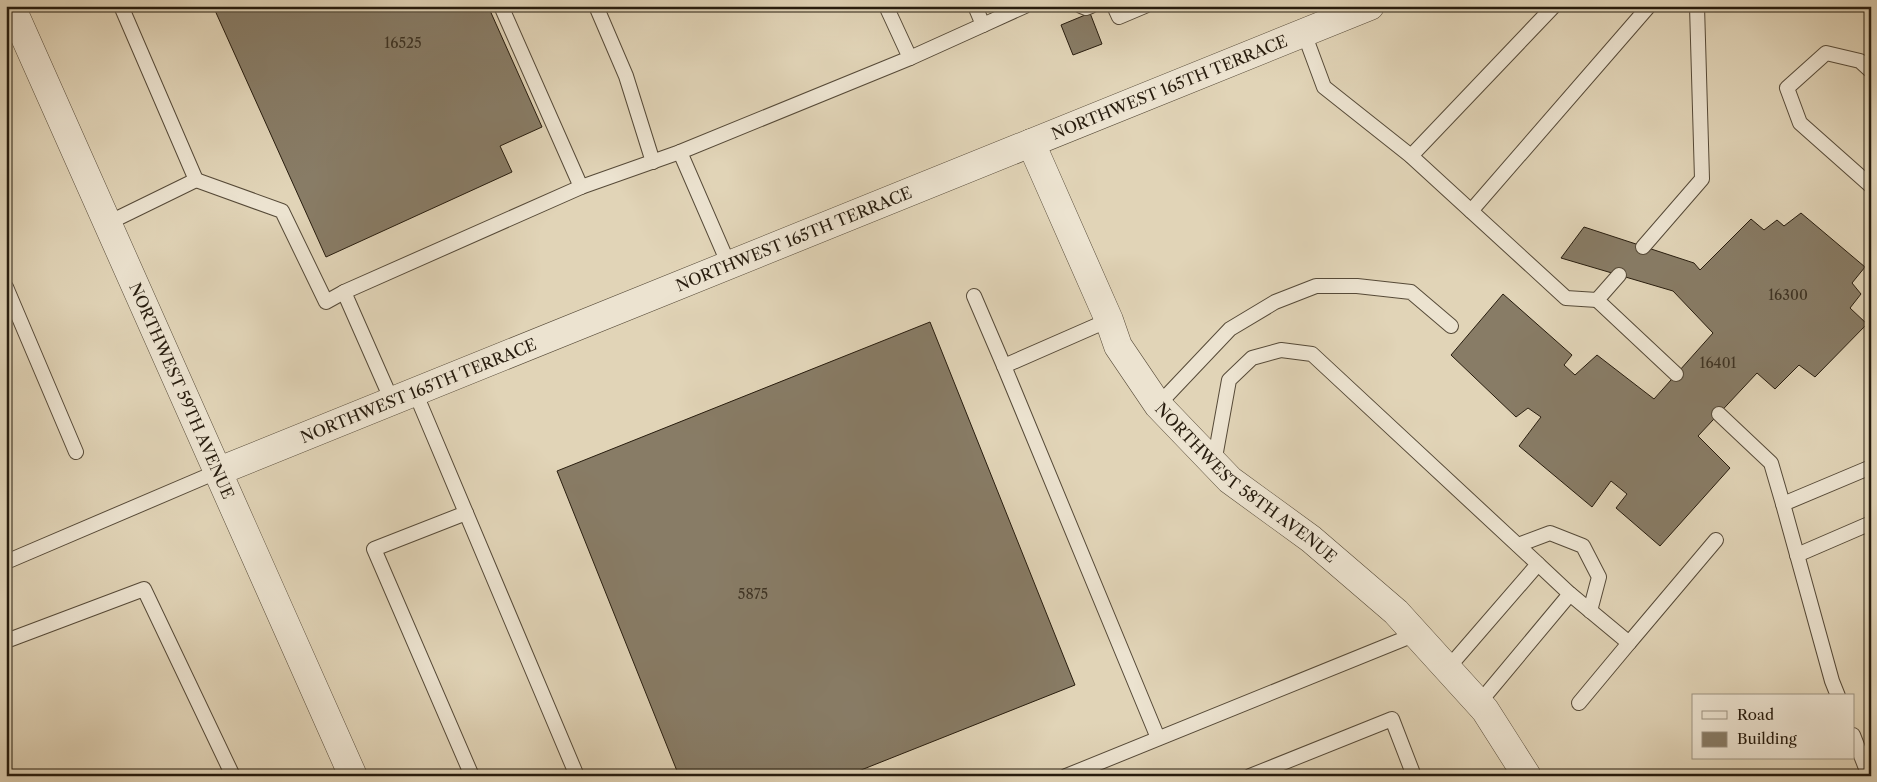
<svg xmlns="http://www.w3.org/2000/svg" width="1877" height="782" viewBox="0 0 1877 782" font-family="'Libre Caslon Text',serif">
	<style>
		.building { fill: #887c66; stroke: #271c0e }
		.lines { fill: none; stroke-linecap: round; stroke-linejoin: round }
		.service-casing { stroke: #564a38; stroke-width: 16 }
		.minor-casing { stroke: #564a38; stroke-width: 29 }
		.tertiary-casing { stroke: #564a38; stroke-width: 29 }
		.service { stroke: #ece3d0; stroke-width: 14 }
		.minor { stroke: #ece3d0; stroke-width: 28 }
		.tertiary { stroke: #ece3d0; stroke-width: 28 }
		.labels { text-anchor: middle; dominant-baseline: central; stroke-width: 4.5; stroke-linejoin: round; paint-order: stroke }
		.number-label { font-size: 14px; fill: #3f3424 }
		.street-label { font-size: 16px; fill: #271c0e; stroke: #ece3d0 }
	</style>
	<rect width="100%" height="100%" fill="#e1d4b7"/>
	<filter id="stains"><feTurbulence type="fractalNoise" baseFrequency=".004" numOctaves="4"/><feColorMatrix values="0 0 0 0 .2 0 0 0 0 .09 0 0 0 0 .02 0 0 0 .5 -.17"/></filter>
	<radialGradient id="worn" r=".72"><stop offset=".6" stop-color="#630" stop-opacity="0"/><stop offset="1" stop-color="#630" stop-opacity=".3"/></radialGradient>
	<g class="building">
		<path d="M213,6H488L542,127L500,146L512,172L326,257Z"/>
		<path d="M1090,13L1102,44L1073,55L1061,25Z"/>
		<path d="M1801,213L1865,267L1852,283L1861,294L1850,308L1867,324L1815,377L1799,365L1775,389L1757,373L1698,436L1730,468L1660,546L1616,508L1627,494L1611,481L1592,507L1519,446L1541,417L1528,408L1516,417L1451,355L1503,294L1572,355L1564,365L1575,375L1597,355L1654,399L1713,333L1673,291L1561,258L1584,227L1694,263L1700,270L1751,219L1764,230L1777,220L1784,226Z"/>
		<path d="M930,322L1075,685L846,776H679L557,471Z"/>
	</g>
	<g class="lines">
		<g class="service-casing">
			<g id="service">
				<path d="M501,6L581,187"/>
				<path d="M596,6L626,76L653,162"/>
				<path d="M1081,6L1086,8L1091,6"/>
				<path d="M1114,6L1119,17L1145,6"/>
				<path d="M983,25L1025,6"/>
				<path d="M1304,33L1324,87L1411,156L1566,298L1597,300"/>
				<path d="M910,58L983,25L975,6"/>
				<path d="M1871,71L1860,61L1826,53L1787,88L1800,123L1871,186"/>
				<path d="M1411,156L1554,6"/>
				<path d="M196,180L282,211L326,302L344,292"/>
				<path d="M1471,211L1649,6"/>
				<path d="M108,223L196,180L121,6"/>
				<path d="M1643,247L1702,179L1697,6"/>
				<path d="M729,265L680,152L910,58L886,6"/>
				<path d="M1619,275L1597,300L1676,374"/>
				<path d="M6,287L76,452"/>
				<path d="M974,296L1004,366L1158,738"/>
				<path d="M1004,366L1109,320"/>
				<path d="M415,392L577,776"/>
				<path d="M392,401L344,292L581,187L680,152"/>
				<path d="M1158,405L1230,329L1275,302L1316,286H1357L1411,292L1451,326"/>
				<path d="M1719,414L1771,463L1783,504"/>
				<path d="M1214,463L1229,380L1252,358L1281,350L1312,354L1538,564L1448,668"/>
				<path d="M466,513L374,549L472,776"/>
				<path d="M1518,545L1550,533L1583,546L1599,577L1590,611"/>
				<path d="M1797,555L1871,523"/>
				<path d="M6,562L219,471"/>
				<path d="M1538,564L1570,594"/>
				<path d="M6,641L144,589L233,776"/>
				<path d="M1838,696L1832,681L1783,504L1871,467"/>
				<path d="M1479,703L1570,594L1629,643L1716,540"/>
				<path d="M1579,703L1629,643"/>
				<path d="M1853,735L1869,776"/>
				<path d="M1066,776L1416,634"/>
				<path d="M1250,776L1392,719L1414,776"/>
			</g>
		</g>
		<g class="minor-casing">
			<g id="minor">
				<path id="s1" d="M1031,143L1109,320L1118,346L1158,405L1230,480L1311,539L1396,612L1485,710L1527,776"/>
			</g>
		</g>
		<g class="tertiary-casing">
			<g id="tertiary">
				<path id="s2" d="M11,6L353,776"/>
				<path id="s3" d="M219,471L1370,6"/>
			</g>
		</g>
		<use href="#service" class="service"/>
		<use href="#minor" class="minor"/>
		<use href="#tertiary" class="tertiary"/>
	</g>
	<g class="labels">
		<g class="number-label">
			<text x="403" y="43">16525</text>
			<text x="1788" y="295">16300</text>
			<text x="1718" y="363">16401</text>
			<text x="753" y="594">5875</text>
		</g>
		<g class="street-label">
			<text stroke="none"><textPath href="#s3" startOffset="1025">NORTHWEST 165TH TERRACE</textPath></text>
			<text stroke="none"><textPath href="#s3" startOffset="620">NORTHWEST 165TH TERRACE</textPath></text>
			<text stroke="none"><textPath href="#s3" startOffset="215">NORTHWEST 165TH TERRACE</textPath></text>
			<text stroke="none"><textPath href="#s2" startOffset="421">NORTHWEST 59TH AVENUE</textPath></text>
			<text stroke="none"><textPath href="#s1" startOffset="410">NORTHWEST 58TH AVENUE</textPath></text>
		</g>
	</g>
	<rect width="1877" height="782" fill="none" stroke="#e1d4b7" stroke-width="25"/>
	<rect x="8" y="8" width="1862" height="767" fill="none" stroke="#271c0e" stroke-width="2.5"/>
	<rect x="12" y="12" width="1852" height="757" fill="none" stroke="#271c0e"/>
	<rect x="1692" y="694" width="162" height="65" fill="#ece3d0" stroke="#9d9382"/>
	<rect x="1702" y="711" width="25" height="8" fill="#ece3d0" stroke="#9d9382"/>
	<text x="1737" y="720" font-size="15" fill="#271c0e">Road</text>
	<rect x="1702" y="732" width="25" height="15" fill="#887c66" stroke="#9d9382"/>
	<text x="1737" y="744" font-size="15" fill="#271c0e">Building</text>
	<rect width="100%" height="100%" filter="url(#stains)"/>
	<rect width="100%" height="100%" fill="url(#worn)"/>
</svg>
